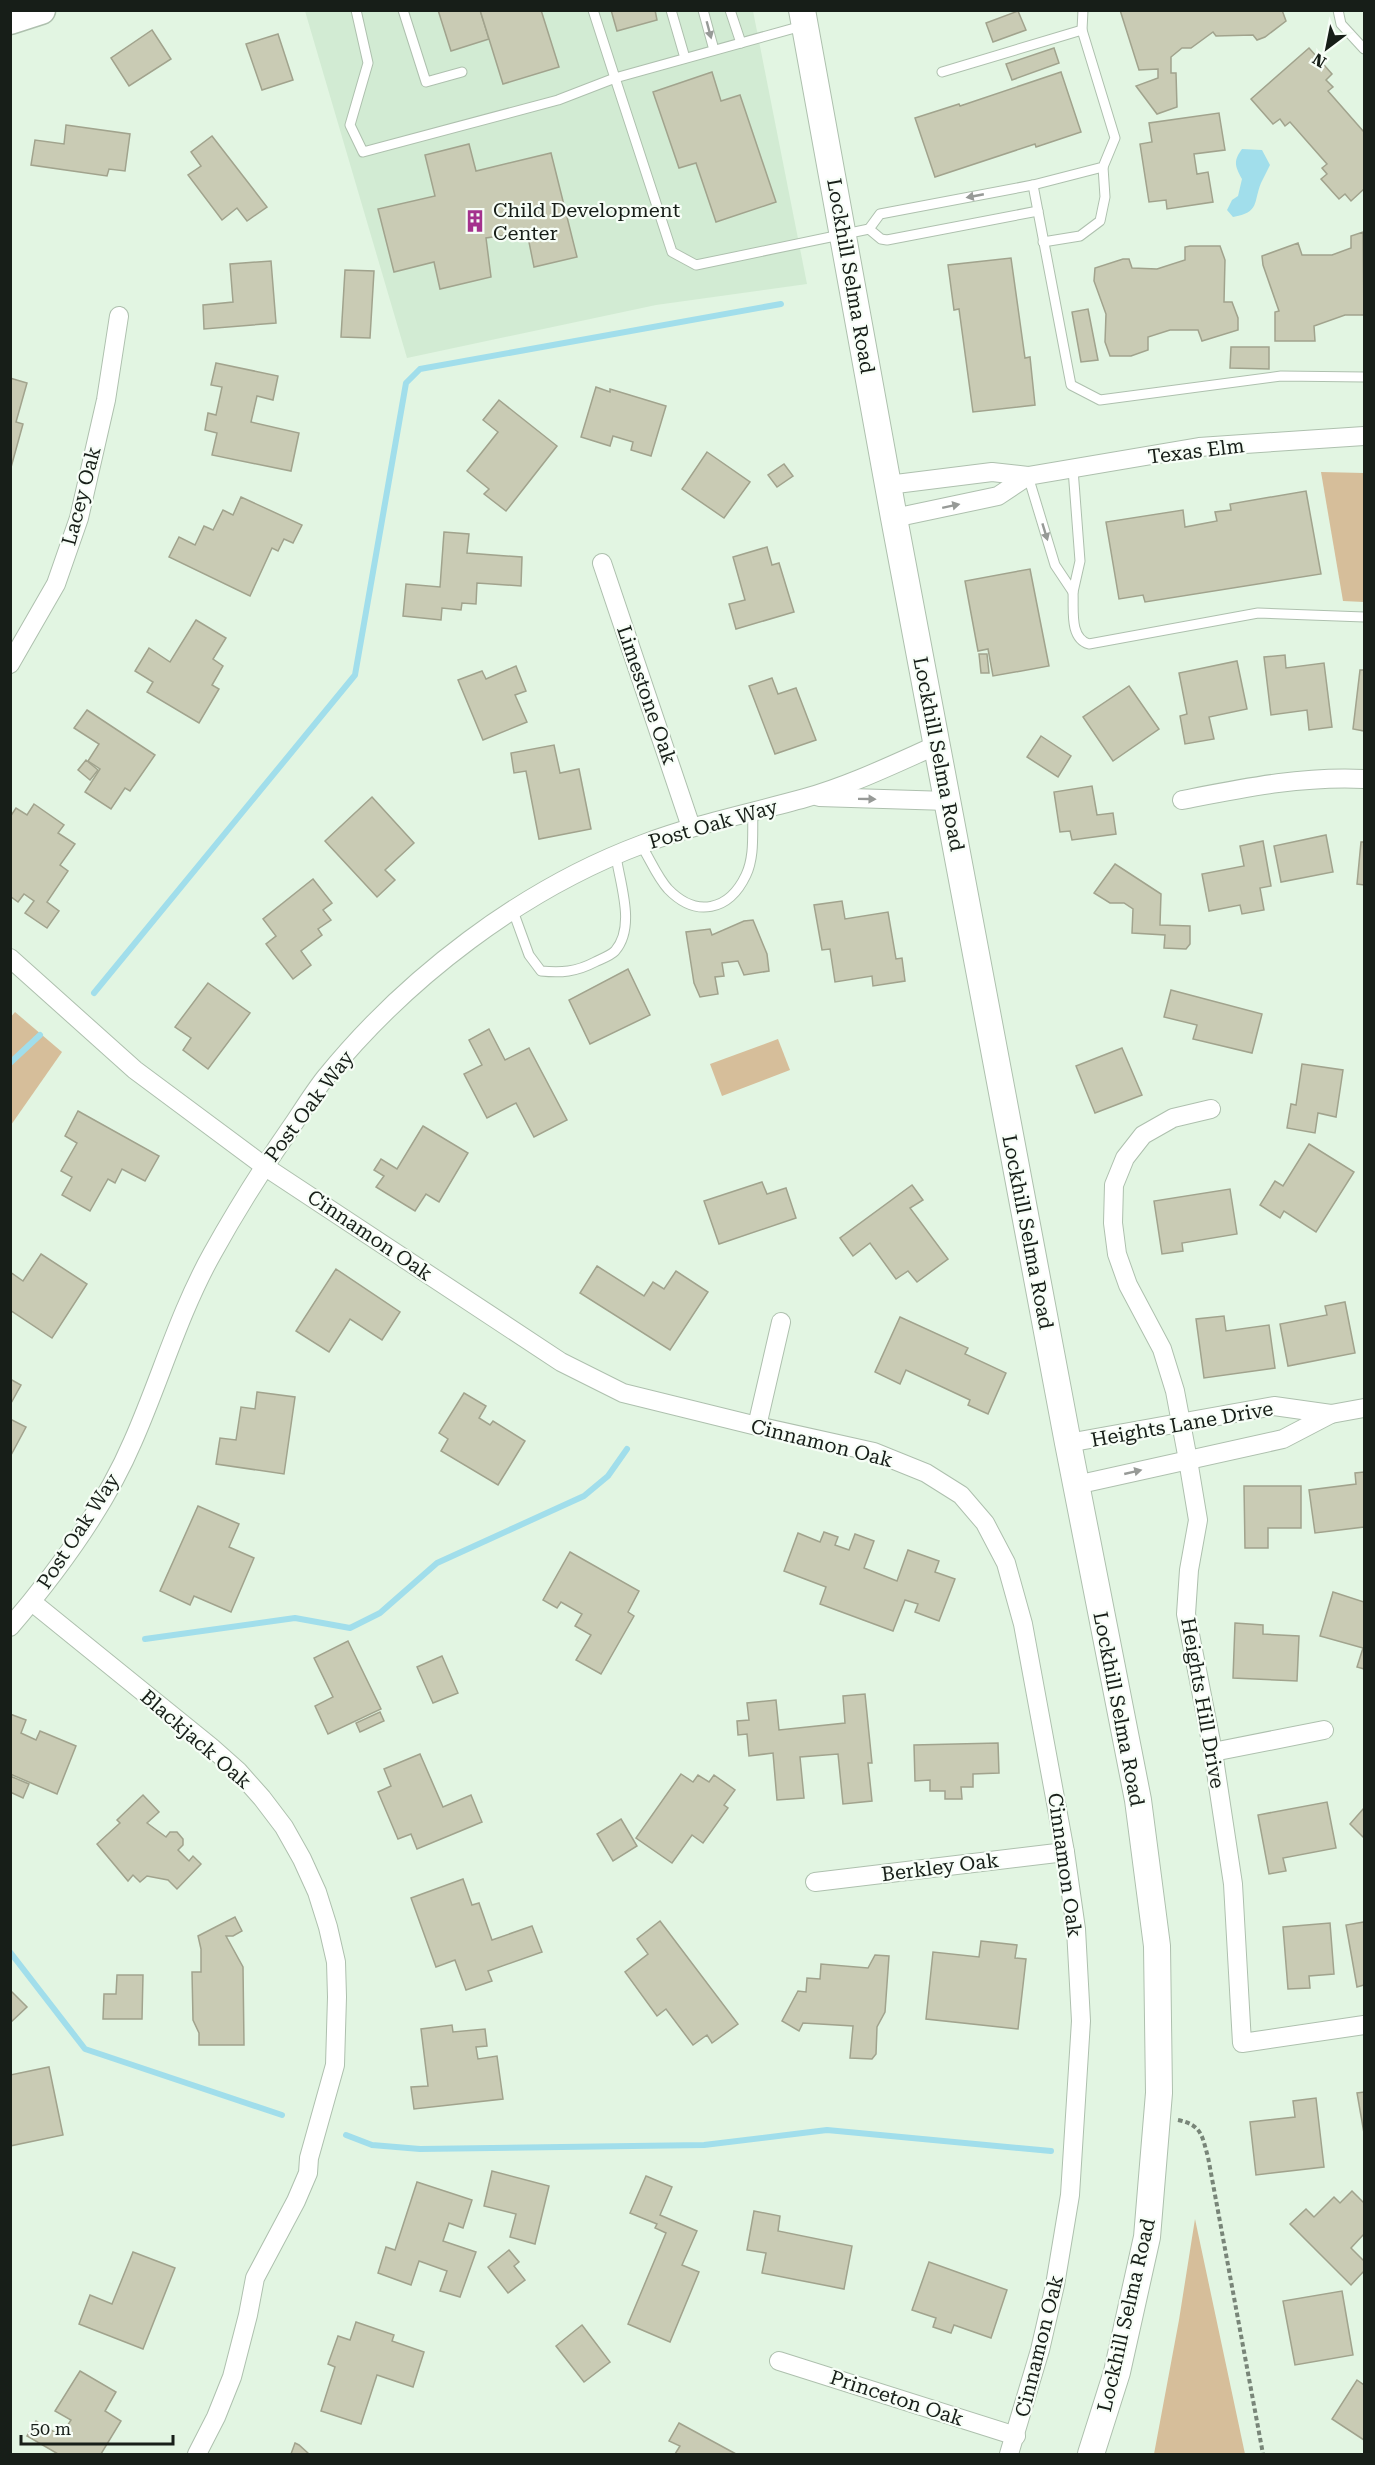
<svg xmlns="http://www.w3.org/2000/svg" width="1375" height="2465" viewBox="0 0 1375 2465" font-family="'Roboto Serif',serif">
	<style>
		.built { fill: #d2ebd3 }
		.green { fill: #d6be9a }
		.water { fill: #a1deeb }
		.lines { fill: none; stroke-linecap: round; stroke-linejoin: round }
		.stream { stroke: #a1deeb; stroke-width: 6 }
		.building { fill: #c9cbb4; stroke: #a1a38d; stroke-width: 1.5 }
		.lane-casing { stroke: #aec0ae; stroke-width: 11 }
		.street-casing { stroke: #aec0ae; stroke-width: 20 }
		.secondary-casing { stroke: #aec0ae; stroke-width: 28 }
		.primary-casing { stroke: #aec0ae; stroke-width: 31 }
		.path { stroke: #788578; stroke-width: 4; stroke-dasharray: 4.5 3; stroke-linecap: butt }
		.lane { stroke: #fff; stroke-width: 9 }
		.street { stroke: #fff; stroke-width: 18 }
		.secondary { stroke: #fff; stroke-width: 26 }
		.primary { stroke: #fff; stroke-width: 28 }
		.oneway { fill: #979a97 }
		.labels { text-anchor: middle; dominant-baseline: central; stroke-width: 4.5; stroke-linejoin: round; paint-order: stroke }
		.poi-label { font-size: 20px; fill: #171e18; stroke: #f7fef7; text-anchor: start }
		.street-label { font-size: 20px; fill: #171e18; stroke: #f7fef7 }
	</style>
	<rect width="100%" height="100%" fill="#e2f5e2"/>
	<path class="built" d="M305,11H753L807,284L656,305L407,358Z"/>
	<g class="green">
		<path d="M1321,472L1364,473V602L1343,601Z"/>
		<path d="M15,1012L62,1052L11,1125L10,1018Z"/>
		<path d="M778,1039L790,1070L722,1096L710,1064Z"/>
		<path d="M1195,2219L1245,2454H1154L1179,2320Z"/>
	</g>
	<path class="water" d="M1242,149L1262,150L1270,165C1267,171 1264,177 1261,183C1253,203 1260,212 1233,217L1227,210L1232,200L1238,196L1242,179C1235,166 1233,161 1242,149Z"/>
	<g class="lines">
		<g class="stream">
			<path d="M94,993L355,675L406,383L420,369L781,304"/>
			<path d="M10,1063L40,1035"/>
			<path d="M145,1639L295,1618L350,1628L380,1613L437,1563L584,1496L608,1476L627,1449"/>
			<path d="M10,1952L85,2049L282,2115"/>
			<path d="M346,2135L372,2145L420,2149L704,2145L827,2130L1051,2151"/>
		</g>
	</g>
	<g class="building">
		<path d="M438,10H480L489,39L451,51Z"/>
		<path d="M480,10H541L559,67L503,84Z"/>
		<path d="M611,10H655L657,20L617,31Z"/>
		<path d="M1120,10H1282L1286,21L1265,37L1257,40L1253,35L1216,36L1213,32L1191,48H1182L1171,57V73H1176L1177,107L1157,114L1136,86L1158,78V69L1139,70Z"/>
		<path d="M1018,11L1026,30L993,42L986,23Z"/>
		<path d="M152,30L171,59L129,86L111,58Z"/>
		<path d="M278,34L293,80L262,90L246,44Z"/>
		<path d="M1054,48L1059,63L1012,80L1006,64Z"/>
		<path d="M1309,48L1332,74L1326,80L1333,87L1328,91L1364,132V189L1351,201L1345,194L1339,199L1321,179L1327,174L1322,168L1327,164L1290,122L1285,126L1280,119L1273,124L1251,99Z"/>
		<path d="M712,72L721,101L740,95L776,202L716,222L696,163L679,168L653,92Z"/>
		<path d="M1061,72L1081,132L1036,147L1035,144L935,177L915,118L959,104L960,106Z"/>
		<path d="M1219,113L1225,150L1194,154L1197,174L1208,172L1213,202L1167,209L1166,200L1149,202L1140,144L1152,142L1149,123Z"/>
		<path d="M66,125L130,134L125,171L109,169L107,176L31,165L35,140L64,144Z"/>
		<path d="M212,136L267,207L247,221L237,208L222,220L188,175L201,166L191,152Z"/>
		<path d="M469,144L476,171L551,153L577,257L534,267L527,232L486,238L491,277L440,289L434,262L394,272L378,209L435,196L425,155Z"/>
		<path d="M1363,232L1364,318V315H1345L1314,326L1315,341H1275V312L1279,311L1263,265L1262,256L1298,243L1302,255H1332L1351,248V236Z"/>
		<path d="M1190,246H1220L1225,260L1224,302H1232L1238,318V330L1202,341L1198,330H1170L1148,337V350L1131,356H1110L1105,342L1106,314L1094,281L1095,268L1123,259H1129L1132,268L1157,269L1185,260V247Z"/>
		<path d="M1011,258L1025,358L1030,357L1035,405L973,412L959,309L954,310L948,265Z"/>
		<path d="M271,261L276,323L204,329L203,305L233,302L230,264Z"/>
		<path d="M345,270L374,271L370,338L341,337Z"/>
		<path d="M1088,309L1098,360L1081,362L1072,312Z"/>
		<path d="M1231,347H1269V369L1230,368Z"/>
		<path d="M216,363L278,376L273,400L257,396L251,422L299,433L291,471L212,455L217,433L205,430L208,413L216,415L222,387L211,385Z"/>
		<path d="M10,378L27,383L16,422L23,424L10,471Z"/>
		<path d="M596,387L610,392V389L666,406L651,456L631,450L633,442L613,436L610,446L581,437Z"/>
		<path d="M499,400L557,446L506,511L484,494L489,489L467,471L498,432L483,420Z"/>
		<path d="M707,452L750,482L724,518L682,489Z"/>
		<path d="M784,464L793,476L777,487L768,475Z"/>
		<path d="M1306,491L1321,574L1145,602L1143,595L1119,599L1106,522L1183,510L1185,527L1217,521L1215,512L1231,510L1230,504Z"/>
		<path d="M241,497L302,525L293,543L284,539L278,551L272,548L250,596L169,557L179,537L195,545L204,526L213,530L223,510L233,515Z"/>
		<path d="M444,532L469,534L467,553L522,557L521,586L477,583L476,604L462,603L461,610L442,608L441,620L403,616L406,584L440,587Z"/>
		<path d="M767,547L772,565L779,563L794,612L736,629L729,604L745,600L733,557Z"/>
		<path d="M1030,569L1049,666L993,676L988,649L978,651L965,581Z"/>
		<path d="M196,620L226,638L213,659L223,666L212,685L219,689L199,723L147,692L153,682L135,671L149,648L170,662Z"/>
		<path d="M979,654H987L989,673H981Z"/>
		<path d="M1285,655L1286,668L1324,663L1332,727L1309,730L1307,710L1271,715L1264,657Z"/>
		<path d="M1237,661L1247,709L1209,717L1214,739L1185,744L1180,716L1187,714L1179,673Z"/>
		<path d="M516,666L526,691L515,695L527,722L483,740L458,680L482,671L486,679Z"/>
		<path d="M1360,670H1364V731L1353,729Z"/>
		<path d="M772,678L778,694L796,688L816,740L775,754L749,686Z"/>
		<path d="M1129,686L1159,729L1113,761L1083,717Z"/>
		<path d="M87,710L155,755L130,791L125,788L111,809L85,792L100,769L88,761L99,744L74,728Z"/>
		<path d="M1041,736L1071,756L1058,777L1027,757Z"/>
		<path d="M554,745L560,773L579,769L591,829L539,839L526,771L514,773L511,753Z"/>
		<path d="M86,760L98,770L90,780L78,770Z"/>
		<path d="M1092,786L1097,815L1113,813L1116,834L1072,840L1070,831L1060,832L1054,792Z"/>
		<path d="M372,797L414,843L385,870L395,880L377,897L325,841Z"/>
		<path d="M34,804L64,825L58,833L75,844L60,865L68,871L47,902L59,911L47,928L25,913L34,901L24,894L18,902L10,896V817L16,808L27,815Z"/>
		<path d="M1326,835L1333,872L1281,882L1274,846Z"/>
		<path d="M1263,841L1271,886L1260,888L1264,910L1242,914L1240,905L1209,911L1202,874L1244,866L1240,846Z"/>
		<path d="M1361,842H1364V885L1357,884Z"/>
		<path d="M1115,864L1161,894L1160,925L1190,926V944L1186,949L1164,948L1165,935L1132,933L1133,909L1124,903H1110L1094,893Z"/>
		<path d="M313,879L332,903L323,910L331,920L318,929L322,935L301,951L311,965L293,979L266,944L276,936L263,919Z"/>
		<path d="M842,901L845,919L888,912L896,959L902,958L905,981L873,986L872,976L835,982L830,949L822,950L814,905Z"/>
		<path d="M753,920L767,954L769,971L744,975L738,961L722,963L724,976L715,977L718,994L700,997L694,983L686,932L710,929L712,935L744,921Z"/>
		<path d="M628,969L650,1015L590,1044L569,1000Z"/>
		<path d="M208,983L250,1013L208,1069L183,1050L191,1038L175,1027Z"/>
		<path d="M1171,990L1262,1014L1252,1053L1193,1039L1197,1025L1164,1017Z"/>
		<path d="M489,1029L505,1060L529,1048L567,1120L534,1137L516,1103L487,1118L464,1074L482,1065L469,1040Z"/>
		<path d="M1122,1048L1142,1095L1095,1113L1076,1066Z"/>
		<path d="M1302,1064L1343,1070L1336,1117L1318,1113L1315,1133L1287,1128L1291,1104L1296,1105Z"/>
		<path d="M78,1111L159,1156L145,1181L122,1169L115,1183L108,1179L90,1211L62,1195L72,1177L61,1171L77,1143L65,1136Z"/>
		<path d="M423,1126L468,1153L439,1202L426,1194L415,1211L376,1187L384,1176L374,1170L381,1159L397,1169Z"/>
		<path d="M1309,1144L1354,1172L1316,1232L1284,1211L1280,1218L1260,1205L1275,1181L1283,1186Z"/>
		<path d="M762,1182L767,1194L786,1188L796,1218L719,1244L704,1201Z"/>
		<path d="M912,1185L923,1200L910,1208L948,1259L917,1282L908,1271L896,1279L870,1243L853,1256L840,1238Z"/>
		<path d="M1230,1189L1237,1234L1182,1243L1183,1251L1162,1254L1154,1201Z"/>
		<path d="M41,1254L87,1284L52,1338L10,1310V1272L23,1281Z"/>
		<path d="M597,1266L644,1296L653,1282L664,1289L676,1271L708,1292L670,1350L580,1293Z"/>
		<path d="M336,1269L400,1312L382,1340L350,1319L329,1352L296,1331Z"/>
		<path d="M1345,1302L1355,1353L1288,1366L1280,1324L1327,1315L1325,1306Z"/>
		<path d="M1224,1316L1226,1331L1269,1325L1275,1368L1204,1378L1196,1319Z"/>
		<path d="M900,1317L968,1348L965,1354L1006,1373L988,1414L968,1405L970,1400L906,1370L900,1384L875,1372Z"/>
		<path d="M10,1379L21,1385L10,1405Z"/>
		<path d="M257,1392L295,1397L284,1474L216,1464L220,1438L236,1440L241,1407L255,1409Z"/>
		<path d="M464,1393L486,1406L479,1418L490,1425L493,1421L525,1441L498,1485L441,1451L448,1439L439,1433Z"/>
		<path d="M10,1419L26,1427L10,1457Z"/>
		<path d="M1364,1472V1527L1315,1533L1309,1490L1356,1484L1355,1473Z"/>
		<path d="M1244,1486H1301V1528H1268V1548H1245Z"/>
		<path d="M198,1506L239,1524L229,1547L254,1558L231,1612L194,1596L190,1605L160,1591Z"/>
		<path d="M824,1532L838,1537L835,1545L849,1550L855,1534L874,1541L864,1568L897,1581L908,1550L939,1561L935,1572L955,1579L939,1621L915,1612L918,1604L905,1600L893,1631L820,1604L826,1587L784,1571L798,1533L820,1542Z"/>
		<path d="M570,1552L639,1591L628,1612L634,1616L601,1674L576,1660L591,1635L575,1626L582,1614L561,1602L557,1608L543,1600Z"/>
		<path d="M1333,1592L1364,1602V1669L1357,1667L1363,1648L1320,1636Z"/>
		<path d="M1235,1623L1263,1625V1634L1299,1636L1297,1681L1233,1678Z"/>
		<path d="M348,1641L381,1709L328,1734L315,1706L333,1697L314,1658Z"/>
		<path d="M442,1656L458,1693L433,1703L417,1667Z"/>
		<path d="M865,1694L872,1763H868L872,1801L843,1804L838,1754L800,1757L804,1798L777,1800L773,1753L749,1756L747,1734L738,1735L737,1721L749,1720L747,1703L776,1700L779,1730L845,1723L843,1696Z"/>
		<path d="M380,1712L384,1721L360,1732L356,1723Z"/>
		<path d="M10,1714L26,1720L21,1733L36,1740L40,1731L76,1746L57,1794L10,1774Z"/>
		<path d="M998,1743L999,1773L973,1774V1787H961L962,1799H945V1791H930V1780L915,1781L914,1745Z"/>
		<path d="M420,1754L443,1807L471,1795L482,1822L417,1849L411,1834L398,1839L378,1792L391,1786L384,1769Z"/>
		<path d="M681,1774L693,1782L698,1775L709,1782L714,1775L735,1790L724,1805L728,1808L703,1843L692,1835L672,1863L636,1838Z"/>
		<path d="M10,1776L29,1784L23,1798L10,1792Z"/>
		<path d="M143,1795L159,1812L147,1823L166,1837L170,1832H177L183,1839V1845L178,1850L189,1861L193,1856L201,1864L177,1889L168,1880L147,1876L140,1882L133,1875L128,1881L97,1844L120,1823L117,1820Z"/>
		<path d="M1327,1802L1336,1848L1283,1858L1286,1871L1269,1874L1258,1815Z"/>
		<path d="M1364,1808V1838L1350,1824Z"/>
		<path d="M621,1819L637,1846L613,1861L597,1834Z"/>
		<path d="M463,1879L472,1905L479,1903L492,1940L532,1926L542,1952L488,1971L492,1981L466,1990L455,1960L436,1967L411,1898Z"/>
		<path d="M235,1917L242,1931L233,1936H226L243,1967L244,2045H199V2033L193,2020L192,1972H201V1949L198,1936Z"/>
		<path d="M660,1921L738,2024L712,2043L707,2035L693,2045L666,2009L657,2016L625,1972L648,1954L637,1939Z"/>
		<path d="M1364,1922V1985L1357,1987L1346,1925Z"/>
		<path d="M1330,1923L1334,1974L1309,1976L1310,1988L1288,1989L1283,1927Z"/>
		<path d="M981,1941L1017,1945L1015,1958L1026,1959L1018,2029L926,2019L933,1952L979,1957Z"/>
		<path d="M875,1955L889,1956L885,2012L877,2027L876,2054L872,2059L850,2058L853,2026L803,2023L799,2031L782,2021L798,1991L806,1992L807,1978L820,1979L821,1964L868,1968Z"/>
		<path d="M117,1975H143L142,2019H103L104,1994H116Z"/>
		<path d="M10,1990L27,2007L10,2023Z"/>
		<path d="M452,2025L453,2032L485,2029L487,2046L476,2047L478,2059L497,2056L503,2099L414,2109L411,2087L428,2086L421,2029Z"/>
		<path d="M49,2067L63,2135L10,2146V2075Z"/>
		<path d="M1364,2092V2133L1357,2093Z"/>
		<path d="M1316,2098L1324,2167L1256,2175L1250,2122L1295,2117L1293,2101Z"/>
		<path d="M492,2171L549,2186L535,2244L510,2237L516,2214L484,2206Z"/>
		<path d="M646,2176L672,2187L660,2215L697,2231L682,2265L699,2272L670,2342L628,2324L666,2233L655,2228L657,2224L630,2213Z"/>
		<path d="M417,2182L472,2200L463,2228L449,2223L443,2241L476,2252L460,2297L440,2291L447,2271L419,2261L411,2285L378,2273L386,2247L395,2250Z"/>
		<path d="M1352,2191L1364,2203V2234L1351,2248L1364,2261V2271L1351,2285L1290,2224L1306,2209L1314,2217L1334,2197L1340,2203Z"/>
		<path d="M754,2211L780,2216L778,2231L852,2246L844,2289L762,2273L766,2253L747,2250Z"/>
		<path d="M509,2250L519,2262L514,2266L525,2280L508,2293L488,2267Z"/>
		<path d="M133,2252L175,2268L143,2349L79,2324L90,2295L112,2304Z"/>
		<path d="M929,2262L1007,2290L991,2338L954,2325L951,2333L933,2327L936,2318L912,2310Z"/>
		<path d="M1342,2291L1353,2355L1295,2365L1283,2301Z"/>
		<path d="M356,2322L394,2335L392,2341L424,2352L413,2387L377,2375L361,2424L321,2411L335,2367L328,2364L338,2336L350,2340Z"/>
		<path d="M582,2325L610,2362L584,2382L556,2346Z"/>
		<path d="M80,2371L116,2392L105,2411L121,2421L101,2454H58L27,2436L36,2421L61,2436L71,2420L55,2411Z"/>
		<path d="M1357,2380L1364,2385V2440L1332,2419Z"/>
		<path d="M679,2423L736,2454H675L680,2446L669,2441Z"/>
		<path d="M295,2443L299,2445L309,2454H291Z"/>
	</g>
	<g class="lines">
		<g class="lane-casing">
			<g id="lane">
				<path d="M356,10L368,63L350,125L363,152L558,100L615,78L672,252L696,265L869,229"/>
				<path d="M403,10L426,82L462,72"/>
				<path d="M593,10L615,78L802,26"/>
				<path d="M671,10L685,58"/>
				<path d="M703,10L714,50"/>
				<path d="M730,10L741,43"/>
				<path d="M1338,10L1341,24L1364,49"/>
				<path d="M942,72L1082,30"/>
				<path d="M1033,185L1071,385L1100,400L1281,376L1364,377"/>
				<path d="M1038,211L887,240L881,239L869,229L880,214L1033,185L1103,167L1115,138L1082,30L1083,10"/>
				<path d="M1043,242L1080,236L1100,221L1105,197L1103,167"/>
				<path d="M1028,476L1055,565L1073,592L1080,561L1073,469"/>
				<path d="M1073,592C1074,609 1069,638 1089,644L1258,613L1364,617"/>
				<path d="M641,845C650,859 657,877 668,889C696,918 729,911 746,875C755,856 752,832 753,811"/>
				<path d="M513,911L529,955L541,971C561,973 576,972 595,962C601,959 610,956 615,951C636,927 620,884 616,856"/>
			</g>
		</g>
		<g class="street-casing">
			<g id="street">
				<path d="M888,485L992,472L1028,476L1199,447L1364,436"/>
				<path d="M894,518L998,496L1028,476"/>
				<path d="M602,563L691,827"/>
				<path d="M10,664L56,584L79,518L106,400L119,316"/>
				<path d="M819,797L948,801"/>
				<path d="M1182,800C1244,788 1301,776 1364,779"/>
				<path d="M10,958L135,1070L264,1166L561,1362L623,1393L757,1426L874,1452L926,1473L961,1495L985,1523L1006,1563L1023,1624L1065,1852L1076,1929L1081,2021L1070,2195L1055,2285L1040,2350L1009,2454"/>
				<path d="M1211,1109L1173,1118L1143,1135L1125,1158L1114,1185L1113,1223L1117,1254L1128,1285L1162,1349L1175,1391L1188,1460L1198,1520L1189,1570L1186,1614L1213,1752L1233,1884L1242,2043L1364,2025"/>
				<path d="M757,1426L781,1322"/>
				<path d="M1068,1443L1274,1406L1331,1414"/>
				<path d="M1076,1485L1283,1439L1331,1414L1364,1408"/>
				<path d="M32,1602L211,1747L238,1771L262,1798L284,1827L302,1859L317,1892L328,1927L336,1962L337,1997L335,2065L309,2158L308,2173L296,2201L255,2278L248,2315L232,2377L216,2417L197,2454"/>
				<path d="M10,1627C58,1571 104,1509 133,1441C160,1380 179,1313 212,1254C237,1209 264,1166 294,1123C304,1108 314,1092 325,1078C406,978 522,889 643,844C696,824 751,813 805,798C851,785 894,764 937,745"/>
				<path d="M1213,1752L1324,1730"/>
				<path d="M815,1882L1065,1852"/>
				<path d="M779,2361L1016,2436"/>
			</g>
		</g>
		<g class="secondary-casing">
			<path id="secondary" d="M802,10L894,518L1068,1443L1138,1800L1157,1946L1159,2093L1147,2237L1117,2372L1091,2454"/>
		</g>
		<g class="primary-casing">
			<path id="primary" d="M10,20L41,10"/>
		</g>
		<path class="path" d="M1178,2120C1202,2125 1202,2136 1208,2157L1263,2454"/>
		<use href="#lane" class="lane"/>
		<use href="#street" class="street"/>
		<use href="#secondary" class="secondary"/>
		<use href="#primary" class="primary"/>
	</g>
	<defs><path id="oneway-solid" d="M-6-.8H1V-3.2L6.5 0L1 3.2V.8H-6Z" transform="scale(1.5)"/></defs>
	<g class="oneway">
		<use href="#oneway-solid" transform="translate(709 30) rotate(75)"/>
		<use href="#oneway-solid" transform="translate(975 196) rotate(169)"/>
		<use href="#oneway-solid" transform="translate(951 506) rotate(-12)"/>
		<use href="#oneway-solid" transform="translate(1045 532) rotate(73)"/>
		<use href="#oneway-solid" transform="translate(867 799) rotate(1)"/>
		<use href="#oneway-solid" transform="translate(1133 1472) rotate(-13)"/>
	</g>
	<defs>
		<g id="building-bare" transform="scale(1.8)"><path d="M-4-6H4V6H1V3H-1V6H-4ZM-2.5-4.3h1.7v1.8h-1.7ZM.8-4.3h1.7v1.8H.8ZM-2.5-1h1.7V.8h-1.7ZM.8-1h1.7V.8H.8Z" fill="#a4318d" stroke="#f7fef7" stroke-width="2.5" paint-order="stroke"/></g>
	</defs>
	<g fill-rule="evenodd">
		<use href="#building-bare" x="475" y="221"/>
	</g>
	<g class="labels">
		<g class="poi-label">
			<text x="493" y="210">Child Development<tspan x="493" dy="23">Center</tspan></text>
		</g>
		<g class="street-label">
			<text transform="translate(851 276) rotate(80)">Lockhill Selma Road</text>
			<text transform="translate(1196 451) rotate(-7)">Texas Elm</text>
			<text transform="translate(81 496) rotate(-75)">Lacey Oak</text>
			<text transform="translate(647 695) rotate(71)">Limestone Oak</text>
			<text transform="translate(939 754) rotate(79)">Lockhill Selma Road</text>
			<text transform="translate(713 824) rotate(-16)">Post Oak Way</text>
			<text transform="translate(309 1106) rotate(-53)">Post Oak Way</text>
			<text transform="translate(1028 1232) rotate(79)">Lockhill Selma Road</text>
			<text transform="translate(370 1235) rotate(34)">Cinnamon Oak</text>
			<text transform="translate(1182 1424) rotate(-10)">Heights Lane Drive</text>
			<text transform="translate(822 1443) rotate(14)">Cinnamon Oak</text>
			<text transform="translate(78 1531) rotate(-57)">Post Oak Way</text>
			<text transform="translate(1203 1703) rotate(80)">Heights Hill Drive</text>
			<text transform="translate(1119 1709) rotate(79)">Lockhill Selma Road</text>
			<text transform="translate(196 1739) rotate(41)">Blackjack Oak</text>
			<text transform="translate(1065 1865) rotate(82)">Cinnamon Oak</text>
			<text transform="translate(940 1867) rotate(-7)">Berkley Oak</text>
			<text transform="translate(1126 2315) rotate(-77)">Lockhill Selma Road</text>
			<text transform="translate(1039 2346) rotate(-76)">Cinnamon Oak</text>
			<text transform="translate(897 2398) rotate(18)">Princeton Oak</text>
		</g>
	</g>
	<rect width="1375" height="2465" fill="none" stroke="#171e18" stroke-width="24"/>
	<g transform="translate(1327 48) rotate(212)" stroke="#f7fef7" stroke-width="4.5" paint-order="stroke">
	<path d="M0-4.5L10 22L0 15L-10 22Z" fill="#171e18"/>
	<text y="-9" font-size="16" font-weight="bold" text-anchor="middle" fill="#171e18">N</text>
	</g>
	<path d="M21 2435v9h152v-9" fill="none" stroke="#171e18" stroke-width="3"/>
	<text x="30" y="2435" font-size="18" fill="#171e18" stroke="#f7fef7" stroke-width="4.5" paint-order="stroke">50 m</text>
</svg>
